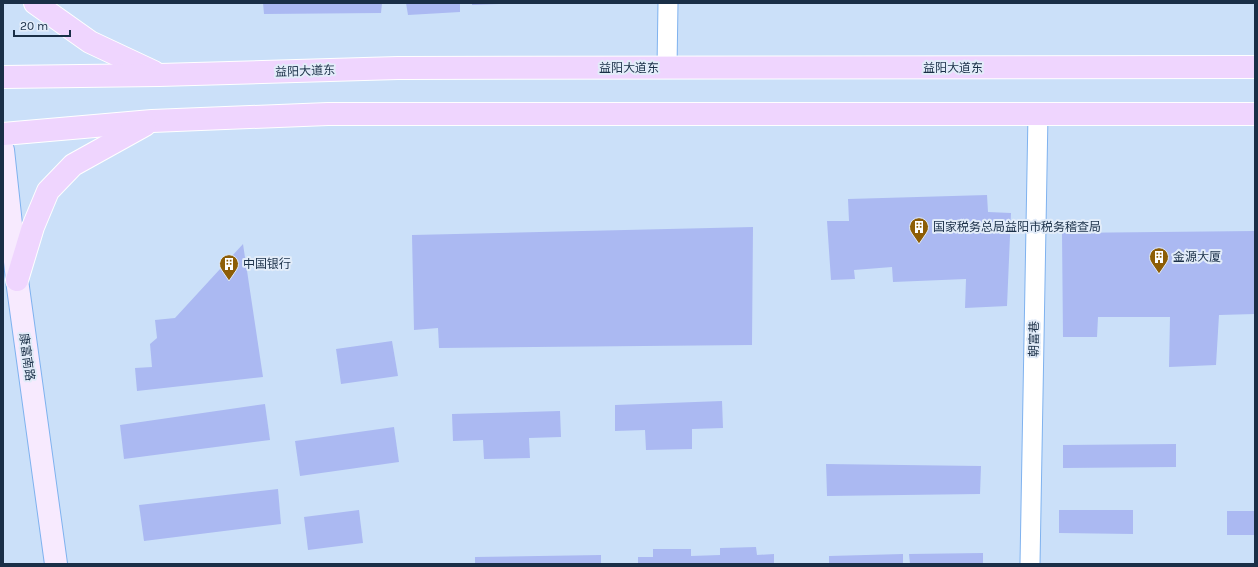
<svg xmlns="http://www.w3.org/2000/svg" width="1258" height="567" viewBox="0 0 1258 567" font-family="Karla,'Noto Sans SC',sans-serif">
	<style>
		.building { fill: #abb9f2 }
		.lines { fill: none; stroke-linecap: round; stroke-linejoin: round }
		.minor-casing { stroke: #7fb2ef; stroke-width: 21 }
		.secondary-casing { stroke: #7fb2ef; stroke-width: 24 }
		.primary-casing { stroke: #fff; stroke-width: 24 }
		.minor { stroke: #fff; stroke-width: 19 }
		.secondary { stroke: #f7eafe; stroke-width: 22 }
		.primary { stroke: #efd5fe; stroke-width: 22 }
		.labels { text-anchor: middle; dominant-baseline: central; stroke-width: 4; stroke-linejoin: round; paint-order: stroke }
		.street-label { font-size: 12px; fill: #1a2f47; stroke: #e2ecf9 }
		.poi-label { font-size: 12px; fill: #1a2f47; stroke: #e2ecf9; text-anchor: start }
	</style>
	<rect width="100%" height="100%" fill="#cbe0f9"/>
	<g class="building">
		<path d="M263,3H382L381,13L264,14Z"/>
		<path d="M406,3H460V12L408,15Z"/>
		<path d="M472,3H499V4L472,5Z"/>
		<path d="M987,195L988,212L1011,213L1007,306L965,308L966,279L893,282L892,267L854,270L855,279L831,280L827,221H849L848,199Z"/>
		<path d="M753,227L752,345L439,348L438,328L414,330L412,235Z"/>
		<path d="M1255,231V314L1219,315L1216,365L1169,367L1170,317H1098L1097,337H1063L1062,233Z"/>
		<path d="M243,244L263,377L137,391L135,368L152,367L150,344L157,338L155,320L175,318Z"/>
		<path d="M392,341L398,376L341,384L336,349Z"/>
		<path d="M722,401L723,428L692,429V449L646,450L645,430L615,431V405Z"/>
		<path d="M265,404L270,440L124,459L120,425Z"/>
		<path d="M560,411L561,437L529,438L530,458L484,459L483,440L453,441L452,414Z"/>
		<path d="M394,427L399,462L300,476L295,441Z"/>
		<path d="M1176,444V467L1063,468V445Z"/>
		<path d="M826,464L981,466L980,494L827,496Z"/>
		<path d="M278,489L281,524L144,541L139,505Z"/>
		<path d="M359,510L363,543L308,550L304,517Z"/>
		<path d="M1059,510H1133V534L1059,533Z"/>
		<rect x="1227" y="511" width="28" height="24"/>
		<path d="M756,547L757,555L774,554V564H638V557H653V549H691V556L720,555V548Z"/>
		<path d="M983,553V564H910L909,554Z"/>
		<path d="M903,554V564H829V556Z"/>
		<path d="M601,555V564H475V557Z"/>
	</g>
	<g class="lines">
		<g class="minor-casing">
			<g id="minor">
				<path d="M667,68L668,3"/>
				<path d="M1030,564L1038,114"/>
			</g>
		</g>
		<g class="secondary-casing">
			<path id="secondary" d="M3,150L17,280L56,564"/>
		</g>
		<g class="primary-casing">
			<g id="primary">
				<path d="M35,3L90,42L154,72"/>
				<path d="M3,77L159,75L398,68L1255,67"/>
				<path d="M3,134L152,121L328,114H1255"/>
				<path d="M17,280L33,227L48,191L73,165L145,125"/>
			</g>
		</g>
		<use href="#minor" class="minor"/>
		<use href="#secondary" class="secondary"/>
		<use href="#primary" class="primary"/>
	</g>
	<defs>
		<g id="building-pin" transform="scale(1)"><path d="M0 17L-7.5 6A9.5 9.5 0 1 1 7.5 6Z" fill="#8d5d06" stroke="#e2ecf9"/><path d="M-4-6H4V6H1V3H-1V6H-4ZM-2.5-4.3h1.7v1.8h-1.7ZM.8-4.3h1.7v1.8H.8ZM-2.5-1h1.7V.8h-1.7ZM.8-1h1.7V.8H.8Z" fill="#fff"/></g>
	</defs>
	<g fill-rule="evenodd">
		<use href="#building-pin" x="919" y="227"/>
		<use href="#building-pin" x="1159" y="257"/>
		<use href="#building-pin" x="229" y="264"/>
	</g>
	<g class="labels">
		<g class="street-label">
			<text x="629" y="68">益阳大道东</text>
			<text x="953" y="68">益阳大道东</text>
			<text transform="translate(305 71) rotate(-2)">益阳大道东</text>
			<text transform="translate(1034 339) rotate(-89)">朝富巷</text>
			<text transform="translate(27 357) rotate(82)">康富南路</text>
		</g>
		<g class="poi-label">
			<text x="933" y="227">国家税务总局益阳市税务稽查局</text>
			<text x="1173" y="257">金源大厦</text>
			<text x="243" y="264">中国银行</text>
		</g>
	</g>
	<rect width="1258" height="567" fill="none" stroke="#1a2f47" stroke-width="8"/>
	<path d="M14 30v6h56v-6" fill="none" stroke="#1a2f47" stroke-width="2"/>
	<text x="20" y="30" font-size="12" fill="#1a2f47" stroke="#e2ecf9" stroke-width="3" paint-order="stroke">20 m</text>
</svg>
